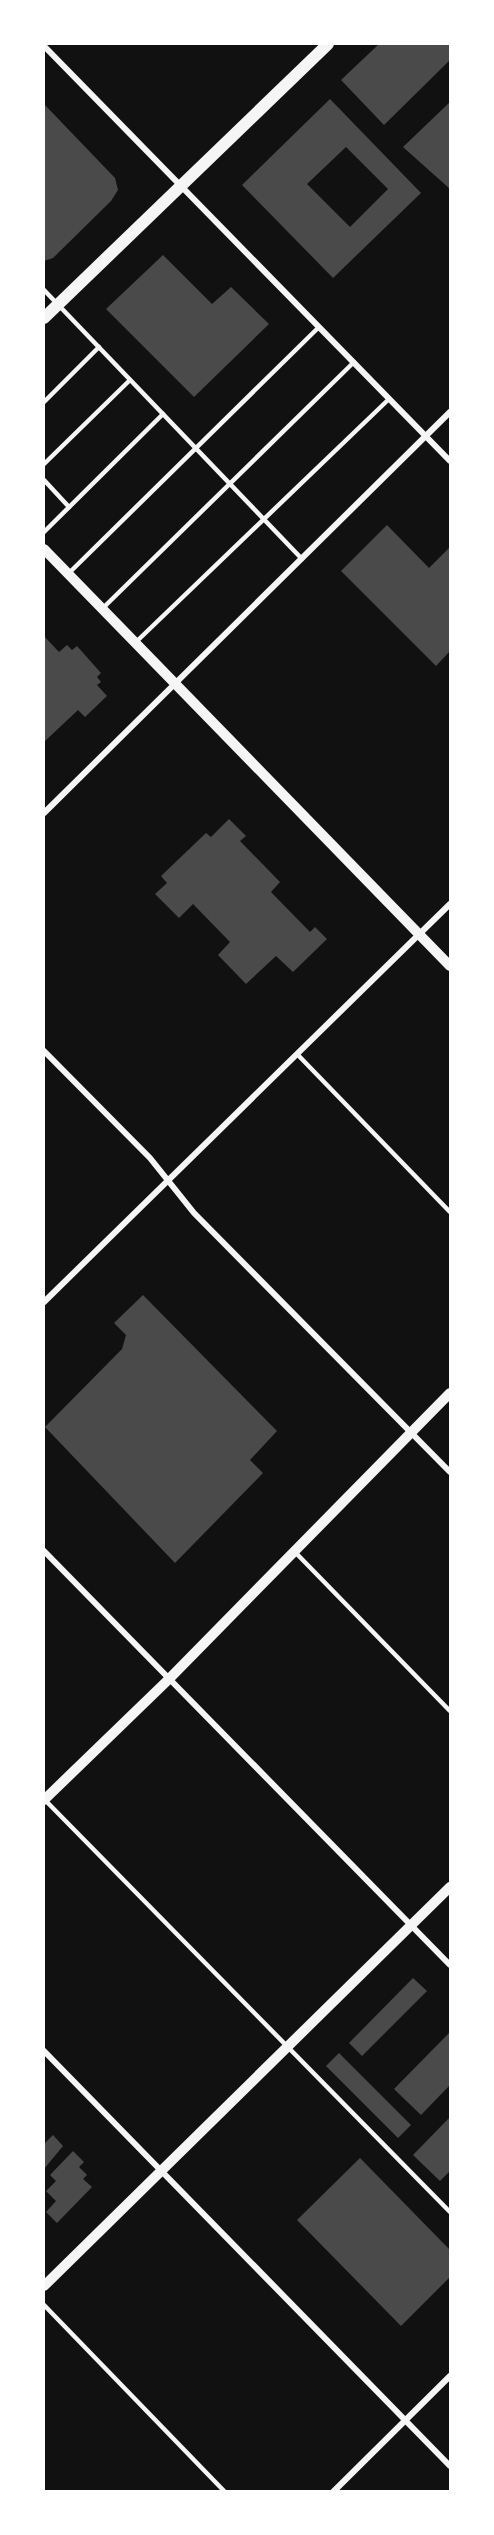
<svg xmlns="http://www.w3.org/2000/svg" width="494" height="2535" viewBox="0 0 494 2535" font-family="'DejaVu Sans',sans-serif">
	<style>
		.building { fill: #4a4a4a; fill-rule: evenodd }
		.lines { fill: none; stroke-linecap: round; stroke-linejoin: round }
		.service { stroke: #f5f5f5; stroke-width: 4.5 }
		.minor { stroke: #f5f5f5; stroke-width: 6 }
		.tertiary { stroke: #f5f5f5; stroke-width: 10 }
		.secondary { stroke: #f5f5f5; stroke-width: 12 }
	</style>
	<rect width="100%" height="100%" fill="#111"/>
	<g class="building">
		<path d="M379,44H450V60L384,125L341,80Z"/>
		<path d="M330,99L421,193L333,278L242,185ZM346,147L388,189L350,227L307,184Z"/>
		<path d="M450,102V189L403,147Z"/>
		<path d="M44,104L115,178L118,190L111,201L53,258L44,261Z"/>
		<path d="M163,255L212,304L231,287L269,324L194,397L106,309Z"/>
		<path d="M387,525L429,568L450,547V651L436,666L341,571Z"/>
		<path d="M44,636L59,652L67,645L72,650L77,646L101,673L97,677L101,682L97,685L107,696L85,717L78,710L44,742Z"/>
		<path d="M229,819L246,836L240,841L280,882L271,892L310,932L315,927L327,939L293,972L276,956L246,984L218,955L230,942L193,904L179,918L155,894L167,883L161,876L206,833L211,837Z"/>
		<path d="M143,1295L277,1431L250,1460L263,1473L175,1563L45,1427L122,1349L126,1335L114,1323Z"/>
		<path d="M413,1978L427,1991L362,2056L349,2043Z"/>
		<path d="M450,2032V2085L421,2115L394,2089Z"/>
		<path d="M339,2053L411,2125L398,2138L326,2066Z"/>
		<path d="M450,2117V2171L440,2181L413,2155Z"/>
		<path d="M53,2135L63,2146L44,2169V2144Z"/>
		<path d="M73,2151L84,2162L79,2167L87,2175L83,2179L92,2187L57,2223L46,2212L56,2201L46,2191L56,2181L50,2175Z"/>
		<path d="M360,2158L450,2250V2277L401,2326L297,2220Z"/>
	</g>
	<g class="lines">
		<g class="service">
			<path d="M44,290L302,559"/>
			<path d="M44,402L99,347"/>
			<path d="M44,464L130,380"/>
			<path d="M44,480L69,507"/>
			<path d="M44,532L163,414"/>
			<path d="M69,573L319,327"/>
			<path d="M103,608L354,362"/>
			<path d="M136,642L389,399"/>
			<path d="M297,1054L450,1212"/>
			<path d="M294,1551L450,1711"/>
			<path d="M44,1799L450,2212"/>
			<path d="M44,2305L225,2492"/>
		</g>
		<g class="minor">
			<path d="M44,46L450,461"/>
			<path d="M44,813L450,412"/>
			<path d="M44,1051L150,1158L194,1213L450,1472"/>
			<path d="M44,1302L450,904"/>
			<path d="M44,1551L450,1965"/>
			<path d="M44,2051L450,2466"/>
			<path d="M333,2492L450,2376"/>
		</g>
		<g class="tertiary">
			<path d="M44,549L450,966"/>
			<path d="M44,1800L169,1679L450,1393"/>
			<path d="M44,2286L450,1887"/>
		</g>
		<path class="secondary" d="M44,318L328,44"/>
	</g>
	<rect width="494" height="2535" fill="none" stroke="#ffffff" stroke-width="90"/>
</svg>
